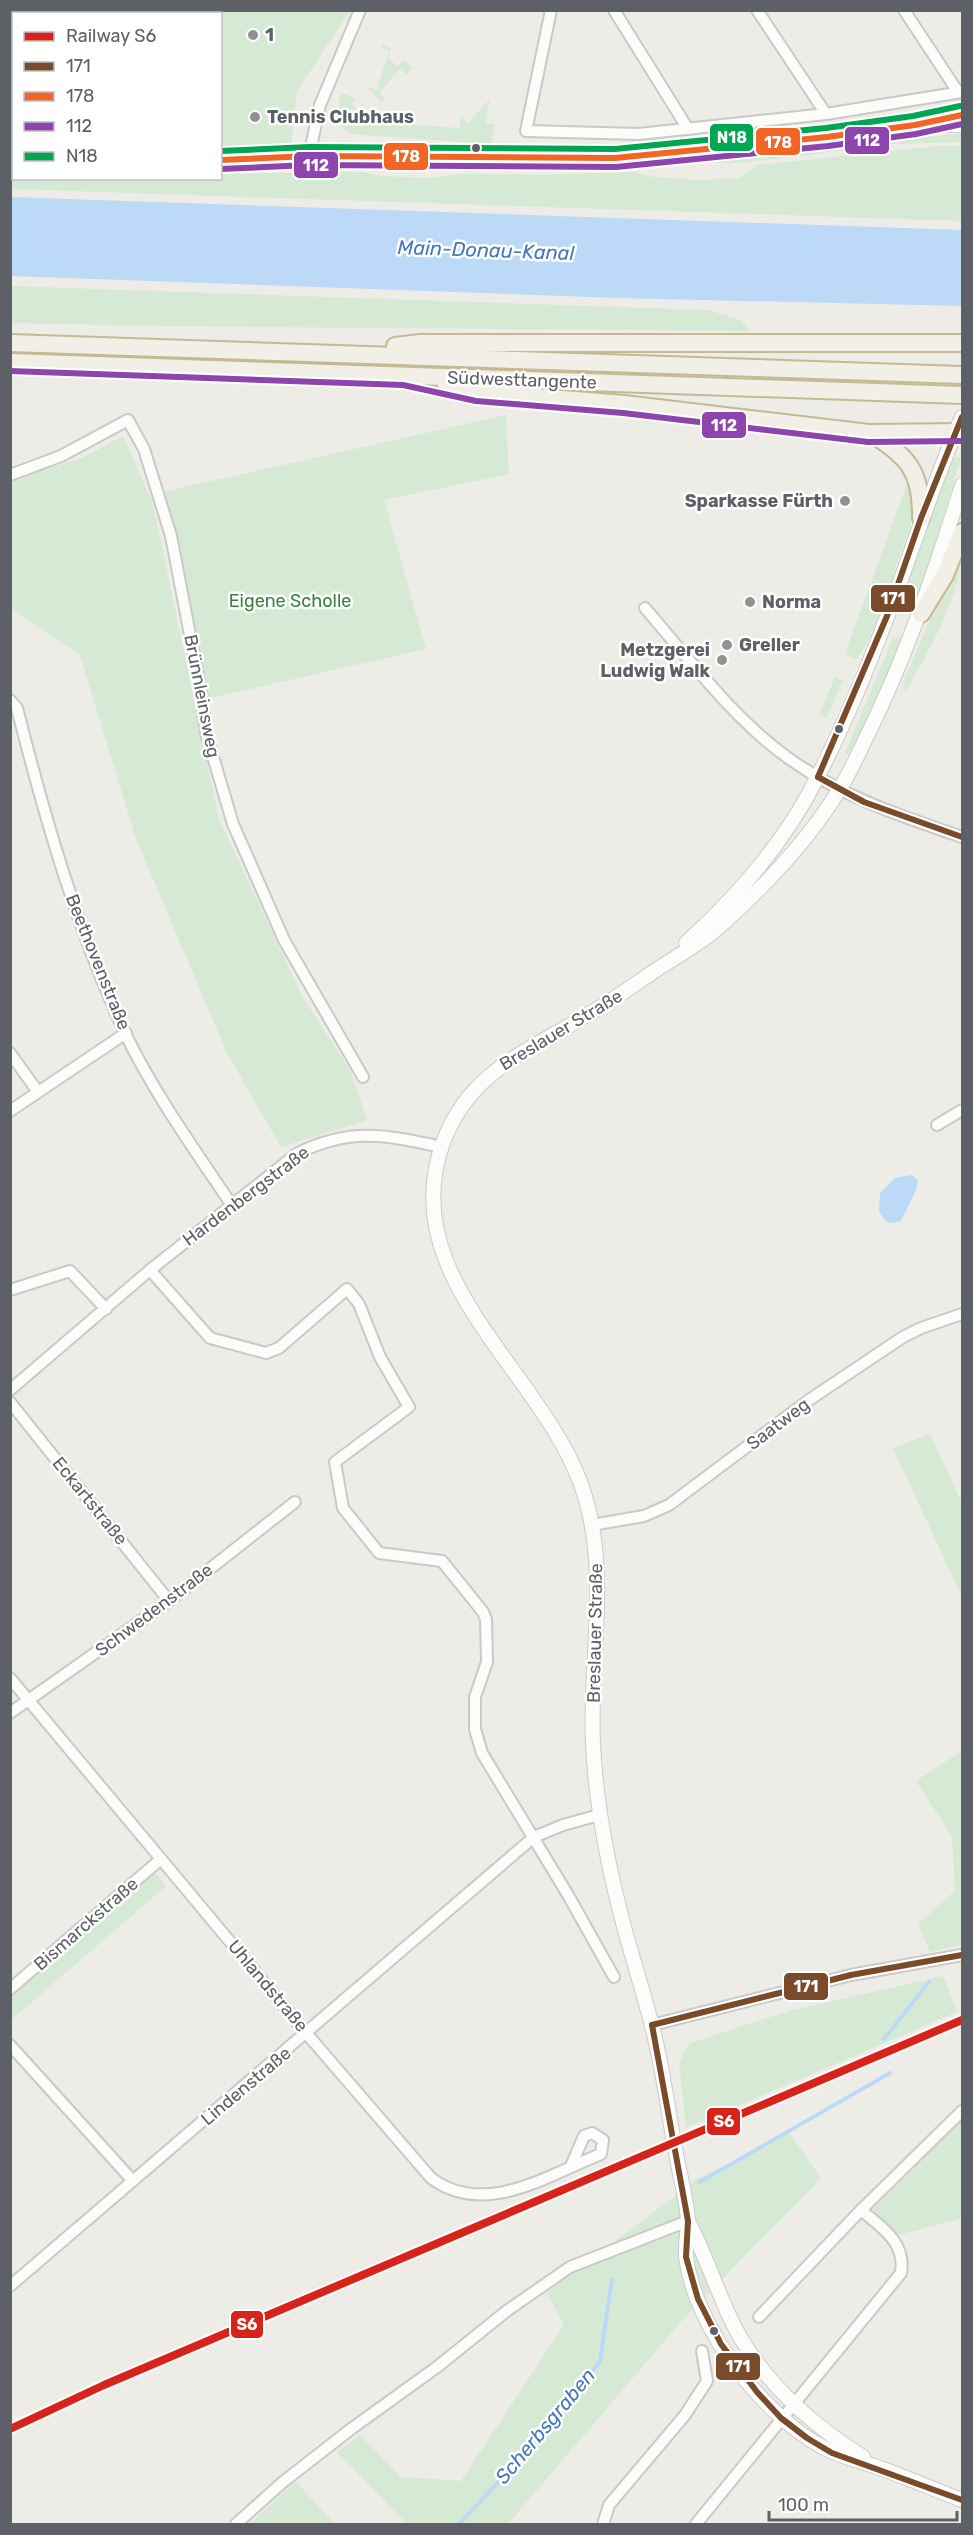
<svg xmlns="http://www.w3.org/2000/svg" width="973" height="2535" viewBox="0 0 973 2535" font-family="Rubik,sans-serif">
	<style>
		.green { fill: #d5e9d4 }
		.water { fill: #bcdaf7 }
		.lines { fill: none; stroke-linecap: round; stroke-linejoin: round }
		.stream { stroke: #bcdaf7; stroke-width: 4 }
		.minor-casing { stroke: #c9c9c8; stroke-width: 14 }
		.secondary-casing { stroke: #cacac9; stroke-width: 16 }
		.trunk-casing { stroke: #c5b894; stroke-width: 20 }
		.minor { stroke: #fcfcfb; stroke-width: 10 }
		.secondary { stroke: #fcfcfb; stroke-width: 14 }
		.trunk { stroke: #f2f0e6; stroke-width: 16 }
		.bus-1-casing { stroke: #fff; stroke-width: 10 }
		.bus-2-casing { stroke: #fff; stroke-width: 10 }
		.bus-3-casing { stroke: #fff; stroke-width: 10 }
		.bus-4-casing { stroke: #fff; stroke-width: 10 }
		.bus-1 { stroke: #7a4b2a; stroke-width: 6 }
		.bus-2 { stroke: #f26522; stroke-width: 6 }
		.bus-3 { stroke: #8e44ad; stroke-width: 6 }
		.bus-4 { stroke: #00a651; stroke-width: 6 }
		.rail-1-casing { stroke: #fff; stroke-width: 12 }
		.rail-1 { stroke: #d72319; stroke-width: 8 }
		.poi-dot { fill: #8f9193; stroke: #fff; stroke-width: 2 }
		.bus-dot { fill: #5d6066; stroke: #fff; stroke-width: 2 }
		.labels { text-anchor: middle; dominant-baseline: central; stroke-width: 5; stroke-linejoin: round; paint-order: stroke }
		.poi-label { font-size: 18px; font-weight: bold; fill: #5d6066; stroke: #fff; text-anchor: start }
		.street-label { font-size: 18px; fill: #5d6066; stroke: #fff }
		.park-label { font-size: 18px; fill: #36843e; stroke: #fff }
		.water-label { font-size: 20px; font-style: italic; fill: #4578b9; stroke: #fff }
		.line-badge { stroke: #fff; stroke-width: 2 }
		.badge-label { font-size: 16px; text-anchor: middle; font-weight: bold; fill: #fff }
	</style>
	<rect width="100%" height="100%" fill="#edece7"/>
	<g class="green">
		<path d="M10,11L11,10L350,11L297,91L291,147L221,150L220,14H14L13,148L11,147Z"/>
		<path d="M383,45L391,48L388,58L397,66L404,60L412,67L407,75L400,69L379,93L386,100L382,102L367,88L377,89L389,51L381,47Z"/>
		<path d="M341,93L356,98L351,104L367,119L373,114V122L459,128L461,117L468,123L490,99L485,123L495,124L491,144L350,134L341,125L339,103Z"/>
		<path d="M962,134V142L895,144L739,163H665L894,138Z"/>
		<path d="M939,146H962V221L10,189L11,169H13L14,178H220L221,174L363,172L379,176L430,178L460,174L542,175L632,172L654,177L699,180L740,178L757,165Z"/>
		<path d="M11,286L707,310L741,320L749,331C503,328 257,329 11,323Z"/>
		<path d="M506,415L509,474L384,500L426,649L206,699L158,493Z"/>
		<path d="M123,436L153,504L219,819L302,996L351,1072L367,1120L281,1147L227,1053L136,839L80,655L11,608L10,480L82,458Z"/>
		<path d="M949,458H961L916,604L904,602L914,559Z"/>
		<path d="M910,476L915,508L912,520L873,634L857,659L848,656L846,651Z"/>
		<path d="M962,545C962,597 930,647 906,692L902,685Z"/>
		<path d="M903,636L905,638L851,755L845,753L892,640Z"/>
		<path d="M835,677L843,680L827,718L819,715Z"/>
		<path d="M930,1434L962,1503V1597L893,1448Z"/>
		<path d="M962,1751V1945L930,1952L918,1924L955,1891L952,1836L916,1781Z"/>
		<path d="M155,1872L166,1886L11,2020V1996Z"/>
		<path d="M943,1976L957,2012L686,2128L679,2062L690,2043L789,2011Z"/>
		<path d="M962,2121V2218L899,2235L872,2210Z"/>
		<path d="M789,2133L821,2178L686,2316L508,2524H407L337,2452L360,2435L401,2477L461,2481L564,2325L547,2293L697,2179Z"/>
		<path d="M296,2482L335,2524H249Z"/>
	</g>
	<g class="water">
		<path d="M11,197L962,230V306L619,298L11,276Z"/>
		<path d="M911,1175L918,1180C919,1188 905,1212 901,1221L894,1223L886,1222L879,1211L880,1193L895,1178Z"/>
	</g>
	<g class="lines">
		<g class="stream">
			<path d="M884,2039L929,1982"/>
			<path d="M700,2182L890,2073"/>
			<path d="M459,2524L541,2437L600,2361L612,2279"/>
		</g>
		<g class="minor-casing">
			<g id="minor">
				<path d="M551,10L526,131L639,134L826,114L962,92"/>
				<path d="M614,10L688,129"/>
				<path d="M757,10L826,114"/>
				<path d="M904,10L958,92"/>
				<path d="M309,156L320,105L360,10"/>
				<path d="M10,475L61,456L128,420L144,449L171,536L201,692L206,733L233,824L284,940L363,1077"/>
				<path d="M645,608C690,660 734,720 791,760C843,797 903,817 962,837"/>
				<path d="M10,700L17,708C45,819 77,929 125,1033C154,1093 194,1149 231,1204"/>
				<path d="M10,1053L38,1092"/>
				<path d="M10,1111L126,1033"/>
				<path d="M937,1125L962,1110"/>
				<path d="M150,1270L210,1338L266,1353L279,1348L347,1289L359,1304L380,1357L409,1407L335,1462L343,1508L379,1553L442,1561L483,1612L486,1619L487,1662L475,1697V1729L482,1753L568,1895L614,1977"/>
				<path d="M10,1290L70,1271L106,1309"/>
				<path d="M10,1390L150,1270L298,1153C351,1127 386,1135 442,1147"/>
				<path d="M10,1402L169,1601"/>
				<path d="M592,1525L644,1516L669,1505L809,1400L903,1337L921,1328L962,1314"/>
				<path d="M10,1678L307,2034L431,2178C485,2218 548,2175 601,2154L603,2140L592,2133L584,2136L571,2166"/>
				<path d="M10,1713L169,1601L295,1502"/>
				<path d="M10,1989L161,1859"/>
				<path d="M652,2025L851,1975L962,1955"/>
				<path d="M10,2045L133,2181"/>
				<path d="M10,2286L534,1837L563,1825L599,1815"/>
				<path d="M759,2317L861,2210L962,2111"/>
				<path d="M236,2524L283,2482L351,2429L437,2367L508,2310L570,2267L688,2221"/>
				<path d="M603,2524L609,2505L685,2415L707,2381L702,2351"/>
				<path d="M696,2524L901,2273C906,2242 882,2228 861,2210"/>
			</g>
		</g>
		<g class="secondary-casing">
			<g id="secondary">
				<path d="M938,125H962"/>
				<path d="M10,158H14"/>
				<path d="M220,160L309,156L615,158L827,137L915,125L962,115"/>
				<path d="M962,485C935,571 907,655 867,736C858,754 850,773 839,790C808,841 764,887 719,927C701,943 679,955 659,968C635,984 612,1001 587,1015C529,1051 471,1070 444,1140C390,1281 552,1376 586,1500C609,1581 589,1661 593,1743C596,1808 609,1872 626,1934C637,1974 650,2012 658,2052C665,2084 669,2116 675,2148C679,2172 686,2196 688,2220C688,2232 685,2245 686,2257C695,2328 763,2416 826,2449C844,2458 864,2462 883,2469C910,2479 936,2490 962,2500"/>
				<path d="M686,943C738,896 787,839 818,776C844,725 867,670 887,617C913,550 933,482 962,417"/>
				<path d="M689,2223C706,2256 717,2291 733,2324C762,2381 809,2423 863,2457"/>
			</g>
		</g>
		<g class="trunk-casing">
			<g id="trunk">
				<path d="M10,343L962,375"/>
				<path d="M395,346L420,343H962"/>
				<path d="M10,362L962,395"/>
				<path d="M446,385L477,392L624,404L869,433L962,432"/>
				<path d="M870,433C908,456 922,472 921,518"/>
				<path d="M921,614L945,575L962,532"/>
			</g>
		</g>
		<use href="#minor" class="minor"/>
		<use href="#secondary" class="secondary"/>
		<use href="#trunk" class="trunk"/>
		<g class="bus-1-casing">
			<g id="bus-1">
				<path d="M818,777L887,616L921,518L962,417"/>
				<path d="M818,777L864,802L962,837"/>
				<path d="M652,2025L688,2221L686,2257L698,2299L721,2344L757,2392L781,2418L807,2438L832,2453L962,2500"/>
				<path d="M652,2025L851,1975L962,1955"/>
			</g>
		</g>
		<g class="bus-2-casing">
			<path id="bus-2" d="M220,160L309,156L615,158L827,137L915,125L962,115"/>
		</g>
		<g class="bus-3-casing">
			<g id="bus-3">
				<path d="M220,169L309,165L616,167L828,146L916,134L962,124"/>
				<path d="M10,371L403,385L476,401L623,413L868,442L962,441"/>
			</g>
		</g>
		<g class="bus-4-casing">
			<path id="bus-4" d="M220,151L309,147L615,149L826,128L913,116L960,106"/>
		</g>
		<use href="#bus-1" class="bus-1"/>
		<use href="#bus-2" class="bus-2"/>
		<use href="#bus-3" class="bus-3"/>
		<use href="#bus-4" class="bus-4"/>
		<g class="rail-1-casing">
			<path id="rail-1" d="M10,2429L104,2385L962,2020"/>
		</g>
		<use href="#rail-1" class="rail-1"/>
	</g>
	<g class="poi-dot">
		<circle cx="253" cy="35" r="6"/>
		<circle cx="255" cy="117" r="6"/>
		<circle cx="845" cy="501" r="6"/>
		<circle cx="750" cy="602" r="6"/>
		<circle cx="727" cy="645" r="6"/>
		<circle cx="722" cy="660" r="6"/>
	</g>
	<g class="bus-dot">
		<circle cx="476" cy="148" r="5"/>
		<circle cx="839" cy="729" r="5"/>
		<circle cx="714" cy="2331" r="5"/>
	</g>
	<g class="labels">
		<g class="poi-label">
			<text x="265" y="35">1</text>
			<text x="267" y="117">Tennis Clubhaus</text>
			<text x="833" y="501" text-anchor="end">Sparkasse Fürth</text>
			<text x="762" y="602">Norma</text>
			<text x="739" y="645">Greller</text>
			<text x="710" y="650" text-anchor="end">Metzgerei<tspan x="710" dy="21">Ludwig Walk</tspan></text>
		</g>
		<g class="street-label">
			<text transform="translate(522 380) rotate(2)">Südwesttangente</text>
			<text transform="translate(202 696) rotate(79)">Brünnleinsweg</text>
			<text transform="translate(98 962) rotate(68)">Beethovenstraße</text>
			<text transform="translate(561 1030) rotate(-31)">Breslauer Straße</text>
			<text transform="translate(246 1196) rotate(-37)">Hardenbergstraße</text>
			<text transform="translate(778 1424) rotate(-37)">Saatweg</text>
			<text transform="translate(90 1501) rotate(51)">Eckartstraße</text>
			<text transform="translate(154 1610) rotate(-37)">Schwedenstraße</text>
			<text transform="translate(595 1633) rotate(-89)">Breslauer Straße</text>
			<text transform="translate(86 1924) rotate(-41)">Bismarckstraße</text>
			<text transform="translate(268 1986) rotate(50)">Uhlandstraße</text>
			<text transform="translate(246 2086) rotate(-40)">Lindenstraße</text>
		</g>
		<g class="park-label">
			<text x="290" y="601">Eigene Scholle</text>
		</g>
		<g class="water-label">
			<text transform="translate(486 250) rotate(2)">Main-Donau-Kanal</text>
			<text transform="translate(545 2426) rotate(-50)">Scherbsgraben</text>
		</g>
	</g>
	<g class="line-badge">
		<rect x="709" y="123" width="45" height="29" rx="6" fill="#00a651"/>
		<rect x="844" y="126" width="46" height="29" rx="6" fill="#8e44ad"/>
		<rect x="755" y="127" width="46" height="29" rx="6" fill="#f26522"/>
		<rect x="383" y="142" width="46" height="29" rx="6" fill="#f26522"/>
		<rect x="293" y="151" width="46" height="28" rx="6" fill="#8e44ad"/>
		<rect x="701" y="411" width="46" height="28" rx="6" fill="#8e44ad"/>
		<rect x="870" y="584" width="46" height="29" rx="6" fill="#7a4b2a"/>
		<rect x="783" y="1972" width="46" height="29" rx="6" fill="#7a4b2a"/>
		<rect x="706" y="2107" width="35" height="29" rx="6" fill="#d72319"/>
		<rect x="230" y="2310" width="34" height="29" rx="6" fill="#d72319"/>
		<rect x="715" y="2352" width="46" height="29" rx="6" fill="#7a4b2a"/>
	</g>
	<g class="badge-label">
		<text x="732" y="143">N18</text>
		<text x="867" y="146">112</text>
		<text x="778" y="148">178</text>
		<text x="406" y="162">178</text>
		<text x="316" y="171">112</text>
		<text x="724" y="431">112</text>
		<text x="893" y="604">171</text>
		<text x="806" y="1992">171</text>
		<text x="724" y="2127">S6</text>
		<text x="247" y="2330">S6</text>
		<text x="738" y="2372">171</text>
	</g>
	<rect width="973" height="2535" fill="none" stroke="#5d6066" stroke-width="24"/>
	<rect x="12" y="12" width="210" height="168" fill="#ffffff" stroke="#bebfc2" stroke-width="1.5"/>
	<rect x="24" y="32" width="30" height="9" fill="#d72319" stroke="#bebfc2" stroke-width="1.5"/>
	<text x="66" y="42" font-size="18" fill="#5d6066">Railway S6</text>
	<rect x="24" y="62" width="30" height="9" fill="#7a4b2a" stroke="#bebfc2" stroke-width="1.5"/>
	<text x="66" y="72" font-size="18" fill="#5d6066">171</text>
	<rect x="24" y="92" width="30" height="9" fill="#f26522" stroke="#bebfc2" stroke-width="1.5"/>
	<text x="66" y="102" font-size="18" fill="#5d6066">178</text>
	<rect x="24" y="122" width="30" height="9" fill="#8e44ad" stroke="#bebfc2" stroke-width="1.5"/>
	<text x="66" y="132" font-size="18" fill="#5d6066">112</text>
	<rect x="24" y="152" width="30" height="9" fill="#00a651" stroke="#bebfc2" stroke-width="1.5"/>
	<text x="66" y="162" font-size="18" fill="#5d6066">N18</text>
	<path d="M769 2511v9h188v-9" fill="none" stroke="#5d6066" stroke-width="3"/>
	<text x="778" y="2511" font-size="18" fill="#5d6066" stroke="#ffffff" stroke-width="4.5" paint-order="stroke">100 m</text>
</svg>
